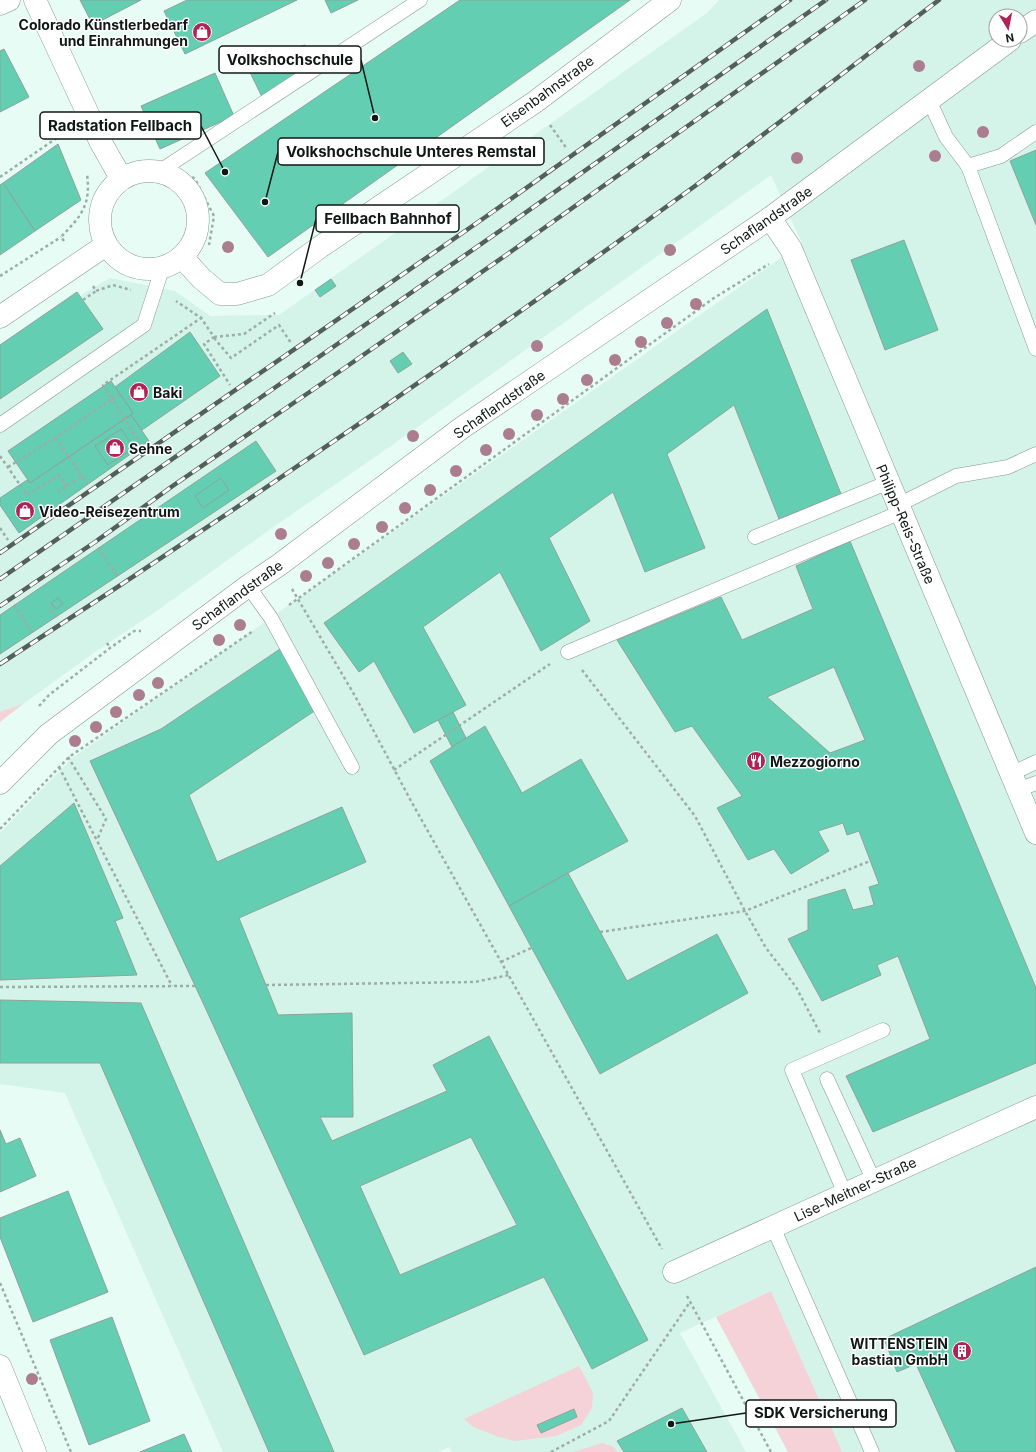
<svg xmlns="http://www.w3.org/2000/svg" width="1036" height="1452" viewBox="0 0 1036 1452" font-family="Inter,sans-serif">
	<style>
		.built { fill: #d4f3e9; fill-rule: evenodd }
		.green { fill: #f4d2d8; fill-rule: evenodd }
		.building { fill: #63ceb1; stroke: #8ea39c; fill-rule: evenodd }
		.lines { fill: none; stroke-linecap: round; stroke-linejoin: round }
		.service-casing { stroke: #849892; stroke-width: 15 }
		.minor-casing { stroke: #849892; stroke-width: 23 }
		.tertiary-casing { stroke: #849892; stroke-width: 23 }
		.path { stroke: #9cada7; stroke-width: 2.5; stroke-dasharray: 3 3; stroke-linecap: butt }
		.service { stroke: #fff; stroke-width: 14 }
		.minor { stroke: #fff; stroke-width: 22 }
		.tertiary { stroke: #fff; stroke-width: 22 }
		.rail-casing { stroke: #535f5b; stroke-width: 4.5 }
		.rail { stroke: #fff; stroke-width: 3; stroke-dasharray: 9; stroke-linecap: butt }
		.tree { fill: #ac7d8e }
		.labels { text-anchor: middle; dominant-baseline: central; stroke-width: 3; stroke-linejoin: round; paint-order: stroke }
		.poi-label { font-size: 14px; font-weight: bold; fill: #101816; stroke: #fff; text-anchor: start }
		.street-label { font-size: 14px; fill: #101816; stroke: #fff }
		.leader { fill: none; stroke: #101816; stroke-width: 1.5 }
		.callout-dot { fill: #101816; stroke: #fff; stroke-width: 1.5 }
		.callout { fill: #fff; stroke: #101816; stroke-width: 1.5 }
		.callout-label { font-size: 15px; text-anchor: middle; font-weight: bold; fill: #101816 }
	</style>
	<rect width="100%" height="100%" fill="#e6fcf4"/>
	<path class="built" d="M719,0H1036V1452H842L771,1291L680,1333L746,1452H452L449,1447L438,1452H223L65,1093L0,1084V833L71,759L802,243L771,175L388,448L272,528L158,610L95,652L23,704L0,717V351L83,294L110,278L175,291L210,316L279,315L707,13ZM996,16H1020V40H996Z"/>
	<g class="green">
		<path d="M23,704L0,722V712Z"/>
		<path d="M771,1291L840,1447L842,1452H788L716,1317Z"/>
		<path d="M579,1366L593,1393L592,1408L581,1425L556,1436L515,1441L499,1437L473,1427L464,1419ZM573,1409L577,1417L541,1432L538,1425Z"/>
		<path d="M602,1443L614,1447L617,1452H573Z"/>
	</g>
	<g class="building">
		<path d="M80,0H141L93,25Z"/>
		<path d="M187,0H297L185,54L164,11Z"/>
		<path d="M325,0H358L331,13Z"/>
		<path d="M460,0H630L268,257L205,173Z"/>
		<path d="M305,45L314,60L262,97L245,62Z"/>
		<path d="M4,49L29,97L0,112V51Z"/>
		<path d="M215,73L234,116L160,149L141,106Z"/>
		<path d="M58,144L81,200L35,231L3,183Z"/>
		<path d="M1036,150V225L1010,161Z"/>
		<path d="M3,183L35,231L0,255V185Z"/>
		<path d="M904,240L938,330L885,350L851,260Z"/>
		<path d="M331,279L336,286L320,297L315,290Z"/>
		<path d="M77,292L103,329L0,399V345Z"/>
		<path d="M767,309L841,494L779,519L734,405L667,454L705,548L645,572L613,492L549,538L590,621L541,651L500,572L423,627L466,705L414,733L374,661L359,672L324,623Z"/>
		<path d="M190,332L220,376L142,430L131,415L133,413L115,387Z"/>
		<path d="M403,352L412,364L398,373L390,361Z"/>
		<path d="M111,381L133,413L30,483L8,451Z"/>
		<path d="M131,415L149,441L19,533L0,505V498L27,480L30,483Z"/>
		<path d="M121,429L134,448L108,465L95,446Z"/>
		<path d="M256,441L276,471L0,654V615Z"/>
		<path d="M221,478L229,490L203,508L195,496Z"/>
		<path d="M850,541L1036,988V1063L873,1132L846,1076L930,1039L898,956L877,965L881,975L822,1001L788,939L808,930V900L845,889L853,910L874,905L869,887L879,884L859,831L847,835L843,823L818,831L829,851L791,874L774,849L748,860L717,808L742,796L692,726L675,732L617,640L721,597L742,640L813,609L796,566ZM834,667L865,740L830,753L767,697Z"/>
		<path d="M58,598L63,604L56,609L51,603Z"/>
		<path d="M280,649L319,708L189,795L217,862L342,807L366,862L239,918L278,1015L352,1013L353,1117H320L332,1141L447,1091L433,1065L489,1036L648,1340L592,1369L544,1277L364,1355L204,1005L90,761L161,729ZM471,1137L517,1225L400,1275L360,1186Z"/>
		<path d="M453,712L466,738L452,747L438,720Z"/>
		<path d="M485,726L522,793L581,759L628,841L568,873L509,906L430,761Z"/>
		<path d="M74,803L123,918L115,921L137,975L0,980V866Z"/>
		<path d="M568,873L627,981L717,934L748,993L600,1074L509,906Z"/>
		<path d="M0,1000L141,1003L334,1452H269L100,1063H0Z"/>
		<path d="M0,1130L6,1144L20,1138L36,1176L0,1192Z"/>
		<path d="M68,1191L108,1292L33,1322L0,1237V1218Z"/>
		<path d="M1036,1267V1452H956L916,1364L897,1372L884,1339Z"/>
		<path d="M112,1317L150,1421L89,1445L50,1340Z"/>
		<path d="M682,1408L707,1452H624L617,1441Z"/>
		<path d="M574,1409L577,1417L541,1433L537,1425Z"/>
		<path d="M184,1434L192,1452H140Z"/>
	</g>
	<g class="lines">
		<g class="service-casing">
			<g id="service">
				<path d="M929,100L946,137L968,166L1001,156L1036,132"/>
				<path d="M968,166L1036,349"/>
				<path d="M160,171L420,0"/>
				<path d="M0,425L144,325L162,269"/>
				<path d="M898,505L956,476L1008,467L1036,454"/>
				<path d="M755,537L889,482"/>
				<path d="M248,586L271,618L352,767"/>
				<path d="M568,652L901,512"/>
				<path d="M1011,774L1036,762"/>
				<path d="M1018,790L1036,783"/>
				<path d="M827,1079L874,1181"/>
				<path d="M845,1194L792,1070L883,1030"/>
				<path d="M773,1227L872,1452"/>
			</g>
		</g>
		<g class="minor-casing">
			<g id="minor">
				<path d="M35,0L88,114L100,141L121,178"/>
				<path d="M0,4L9,0"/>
				<path d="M1020,32L1036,21"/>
				<circle cx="149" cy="220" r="49"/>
				<path d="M770,218L791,249L1036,833"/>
				<path d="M182,257L201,278L220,294H237L268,285L320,247L535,102L670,0"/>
				<path d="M0,317L106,245"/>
				<path d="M0,783L49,734L248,586L279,565L463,427L770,218L1010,40"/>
				<path d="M674,1272L1036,1107"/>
			</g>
		</g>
		<g class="tertiary-casing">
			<path id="tertiary" d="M0,1366L35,1452"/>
		</g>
		<g class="path">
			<path d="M550,125L567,149"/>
			<path d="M0,177L67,131"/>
			<path d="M192,177L195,179L214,216L209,245"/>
			<path d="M64,241L61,237C82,215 91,205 87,174"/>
			<path d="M0,276L61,237"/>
			<path d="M93,286L96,291L113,285L131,290"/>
			<path d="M83,300L96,291"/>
			<path d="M202,317L201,318L214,337L204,344L230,385"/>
			<path d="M214,337L244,334L275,313"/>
			<path d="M214,338L231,358L279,325L291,343"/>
			<path d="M120,394L112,399L142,446"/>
			<path d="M55,438L88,484"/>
			<path d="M0,456L27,495L59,475L67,486"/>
			<path d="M8,467L55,438L112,399L103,385L201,318L176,301"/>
			<path d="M58,492L83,476"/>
			<path d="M0,528L8,540"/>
			<path d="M98,548L118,577"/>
			<path d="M292,589L355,696L411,801L662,1249"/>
			<path d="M14,605L33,633"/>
			<path d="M289,605L714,298L769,264"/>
			<path d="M53,606L50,608L57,618"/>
			<path d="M107,643L110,648"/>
			<path d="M582,670L695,816L745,911L766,948L796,987L820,1033"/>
			<path d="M39,706L49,695L110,648L134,631H141"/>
			<path d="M68,757L106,819L97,840"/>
			<path d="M59,767L172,986"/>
			<path d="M394,770L550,664"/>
			<path d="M0,829L69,757L253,631"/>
			<path d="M600,932L745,911L870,861"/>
			<path d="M501,962L531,948"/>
			<path d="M266,985L475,982L509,975"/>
			<path d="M0,987L195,986"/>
			<path d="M0,1283L71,1452"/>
			<path d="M687,1296L771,1452"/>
			<path d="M551,1452L609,1421L690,1302"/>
		</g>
		<use href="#service" class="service"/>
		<use href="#minor" class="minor"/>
		<use href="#tertiary" class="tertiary"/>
		<g class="rail-casing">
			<g id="rail">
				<path d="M0,553L484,218L790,0"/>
				<path d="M0,579L494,235L826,0"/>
				<path d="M0,606L95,542L174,485L346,367L509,253L865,0"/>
				<path d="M0,664C236,511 468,351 695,186C777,125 857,62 939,0"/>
			</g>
		</g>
		<use href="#rail" class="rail"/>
	</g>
	<g class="tree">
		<circle cx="919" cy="66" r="6"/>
		<circle cx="983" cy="132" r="6"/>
		<circle cx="935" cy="156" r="6"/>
		<circle cx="797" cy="158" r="6"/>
		<circle cx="228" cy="247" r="6"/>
		<circle cx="670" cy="250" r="6"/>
		<circle cx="696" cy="304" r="6"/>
		<circle cx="667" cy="323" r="6"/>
		<circle cx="641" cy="342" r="6"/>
		<circle cx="537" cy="346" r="6"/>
		<circle cx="615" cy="360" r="6"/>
		<circle cx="587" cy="380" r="6"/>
		<circle cx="563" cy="399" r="6"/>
		<circle cx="537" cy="415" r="6"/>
		<circle cx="509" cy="434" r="6"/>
		<circle cx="413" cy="436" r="6"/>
		<circle cx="486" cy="450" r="6"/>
		<circle cx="456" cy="471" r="6"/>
		<circle cx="430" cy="490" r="6"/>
		<circle cx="405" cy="508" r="6"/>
		<circle cx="382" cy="527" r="6"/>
		<circle cx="281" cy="534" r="6"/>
		<circle cx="354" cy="544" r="6"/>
		<circle cx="328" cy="563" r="6"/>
		<circle cx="306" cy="576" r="6"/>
		<circle cx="240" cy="625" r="6"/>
		<circle cx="219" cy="640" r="6"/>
		<circle cx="158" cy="683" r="6"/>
		<circle cx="139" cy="695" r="6"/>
		<circle cx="116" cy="712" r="6"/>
		<circle cx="96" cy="727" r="6"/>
		<circle cx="75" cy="741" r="6"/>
		<circle cx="32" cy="1379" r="6"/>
	</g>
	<defs>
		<g id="shop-disc" transform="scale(1)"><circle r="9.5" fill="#b12257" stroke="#fff"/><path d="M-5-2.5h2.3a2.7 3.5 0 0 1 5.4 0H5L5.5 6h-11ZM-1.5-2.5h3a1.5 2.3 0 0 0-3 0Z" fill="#fff"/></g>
		<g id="restaurant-disc" transform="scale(1)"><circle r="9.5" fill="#b12257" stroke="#fff"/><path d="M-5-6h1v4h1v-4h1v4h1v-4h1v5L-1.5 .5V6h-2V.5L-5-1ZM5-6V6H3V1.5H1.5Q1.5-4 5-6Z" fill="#fff"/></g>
		<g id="building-disc" transform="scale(1)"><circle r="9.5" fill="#b12257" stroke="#fff"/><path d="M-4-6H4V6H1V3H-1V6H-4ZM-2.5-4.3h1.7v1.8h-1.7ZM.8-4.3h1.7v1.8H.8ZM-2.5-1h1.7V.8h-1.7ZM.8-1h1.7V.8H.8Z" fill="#fff"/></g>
	</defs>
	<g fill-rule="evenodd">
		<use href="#shop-disc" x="202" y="32"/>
		<use href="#shop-disc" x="139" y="392"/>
		<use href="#shop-disc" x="115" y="448"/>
		<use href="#shop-disc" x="25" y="511"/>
		<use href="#restaurant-disc" x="756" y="761"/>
		<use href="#building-disc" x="962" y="1351"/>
	</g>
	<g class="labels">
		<g class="poi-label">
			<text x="188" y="24" text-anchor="end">Colorado Künstlerbedarf<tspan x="188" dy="16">und Einrahmungen</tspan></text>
			<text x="153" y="392">Baki</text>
			<text x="129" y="448">Sehne</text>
			<text x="39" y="511">Video-Reisezentrum</text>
			<text x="770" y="761">Mezzogiorno</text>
			<text x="948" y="1343" text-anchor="end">WITTENSTEIN<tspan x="948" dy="16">bastian GmbH</tspan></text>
		</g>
		<g class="street-label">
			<text transform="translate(547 91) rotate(-36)">Eisenbahnstraße</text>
			<text transform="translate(766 220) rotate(-35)">Schaflandstraße</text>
			<text transform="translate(499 404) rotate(-35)">Schaflandstraße</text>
			<text transform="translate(906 524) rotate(67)">Philipp-Reis-Straße</text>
			<text transform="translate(237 595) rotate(-36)">Schaflandstraße</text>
			<text transform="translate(855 1189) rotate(-25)">Lise-Meitner-Straße</text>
		</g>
	</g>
	<path class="leader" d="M375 118L361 60M225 172L201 126M265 202L278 152M300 283L316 219M671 1424L746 1413"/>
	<g class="callout-dot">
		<circle cx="375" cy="118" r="4"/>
		<circle cx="225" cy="172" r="4"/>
		<circle cx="265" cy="202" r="4"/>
		<circle cx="300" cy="283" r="4"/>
		<circle cx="671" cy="1424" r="4"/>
	</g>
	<g class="callout">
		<rect x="219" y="46" width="142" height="27" rx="4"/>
		<rect x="40" y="112" width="161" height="27" rx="4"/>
		<rect x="278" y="138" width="266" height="27" rx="4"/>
		<rect x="316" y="205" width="143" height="27" rx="4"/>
		<rect x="746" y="1400" width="150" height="27" rx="4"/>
	</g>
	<g class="callout-label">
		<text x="290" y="65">Volkshochschule</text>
		<text x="120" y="131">Radstation Fellbach</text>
		<text x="411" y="157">Volkshochschule Unteres Remstal</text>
		<text x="388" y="224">Fellbach Bahnhof</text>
		<text x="821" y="1418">SDK Versicherung</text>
	</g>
	<g transform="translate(1008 28) rotate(170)"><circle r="19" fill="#ffffff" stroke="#9fa3a2"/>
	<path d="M0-3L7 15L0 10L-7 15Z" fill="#b12257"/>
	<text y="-6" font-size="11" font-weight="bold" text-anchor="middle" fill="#101816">N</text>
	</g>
</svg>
